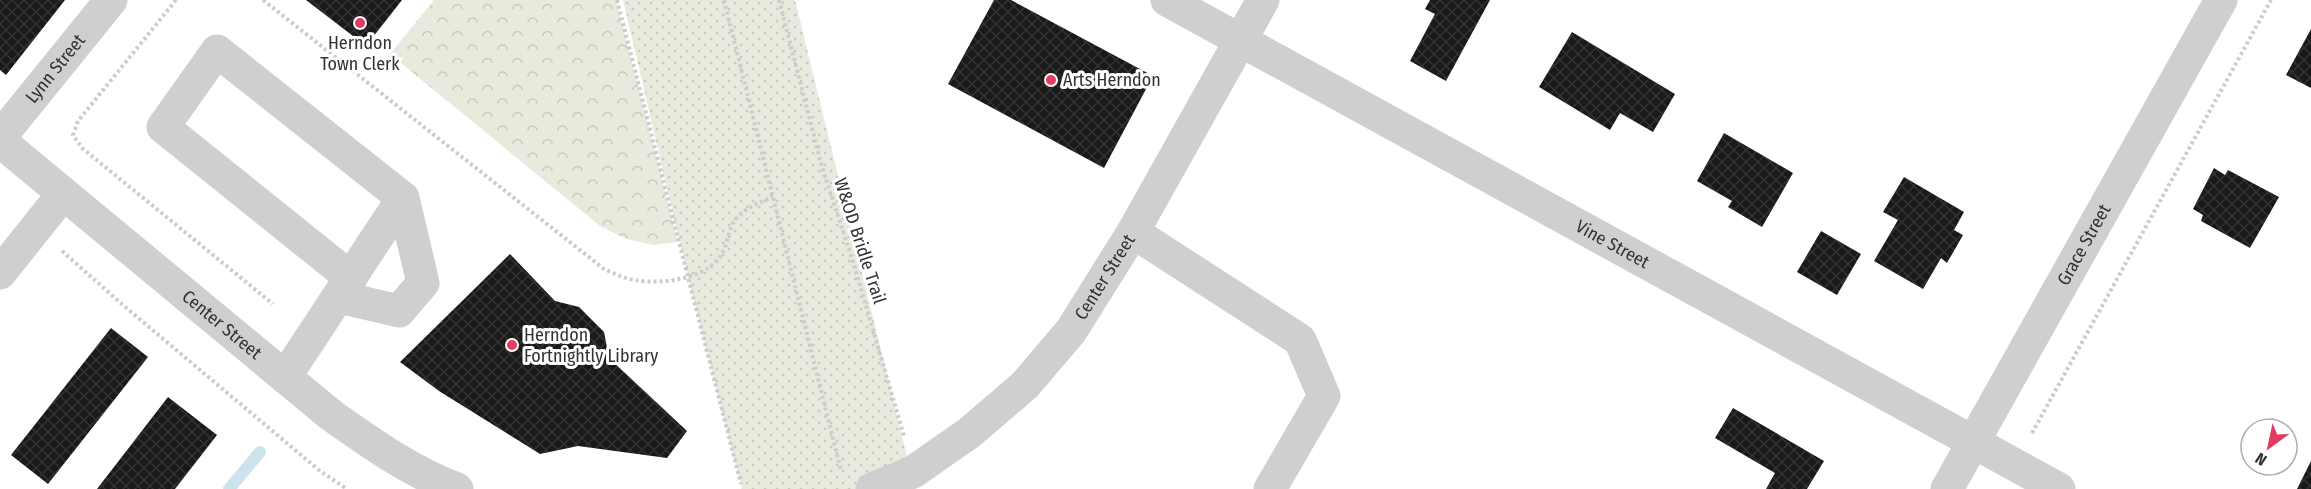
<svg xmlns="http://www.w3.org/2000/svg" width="2311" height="489" viewBox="0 0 2311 489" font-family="'Fira Sans Condensed',sans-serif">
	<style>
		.grass { fill: url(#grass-dots) }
		.park { fill: url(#park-crowns) }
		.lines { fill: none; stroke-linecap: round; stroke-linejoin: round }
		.stream { stroke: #cbe4eb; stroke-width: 12 }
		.building { fill: url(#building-cross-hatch) }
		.path { stroke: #ccc; stroke-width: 4; stroke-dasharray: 3 3; stroke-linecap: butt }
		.minor { stroke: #cfcfcf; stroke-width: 33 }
		.poi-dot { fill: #e23c63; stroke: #fff; stroke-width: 2 }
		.labels { text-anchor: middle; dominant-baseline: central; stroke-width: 6; stroke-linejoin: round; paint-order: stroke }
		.poi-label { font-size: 18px; fill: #323232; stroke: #fff; text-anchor: start }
		.street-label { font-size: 18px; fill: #323232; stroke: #fff }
	</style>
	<defs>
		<pattern id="grass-dots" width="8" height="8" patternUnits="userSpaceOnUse" patternTransform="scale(1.5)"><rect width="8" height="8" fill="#e7ebde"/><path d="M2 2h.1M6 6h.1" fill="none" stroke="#c7cabf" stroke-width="1.8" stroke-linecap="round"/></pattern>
		<pattern id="park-crowns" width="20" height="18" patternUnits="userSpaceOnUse" patternTransform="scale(1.5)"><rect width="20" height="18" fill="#e7ebde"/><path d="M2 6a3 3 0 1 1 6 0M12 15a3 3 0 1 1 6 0" fill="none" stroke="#c7cabf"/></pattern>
		<pattern id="building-cross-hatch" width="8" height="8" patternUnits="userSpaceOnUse" patternTransform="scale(1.5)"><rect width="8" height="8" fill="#191919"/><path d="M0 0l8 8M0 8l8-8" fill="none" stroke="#323232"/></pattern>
	</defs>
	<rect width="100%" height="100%" fill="#fff"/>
	<path class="grass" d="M623,0H795L915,489H742L688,277Z"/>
	<path class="park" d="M434,0H616L678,242L653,245L626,239L600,226L390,54Z"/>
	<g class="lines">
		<path class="stream" d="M229,489L260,452"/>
	</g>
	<g class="building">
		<path d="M0,0H65L6,75L0,70Z"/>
		<path d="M306,0H402L366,46Z"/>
		<path d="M994,0H1011L1153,76L1104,168L948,84Z"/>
		<path d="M1430,0H1490L1446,81L1410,61L1435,14L1425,9Z"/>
		<path d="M2311,29V88L2286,75Z"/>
		<path d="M1572,32L1675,94L1653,132L1620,113L1610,130L1539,87Z"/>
		<path d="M1724,133L1793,173L1762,227L1728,207L1732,201L1697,181Z"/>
		<path d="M2214,168L2225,175L2228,170L2279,197L2250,248L2201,221L2203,215L2193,209Z"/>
		<path d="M1904,177L1964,212L1954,230L1963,235L1947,263L1941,258L1923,289L1874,261L1898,220L1883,212Z"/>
		<path d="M1821,231L1861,254L1837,295L1797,272Z"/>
		<path d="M510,254L555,301L579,307L604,332L609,358L687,431L667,458L578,446L540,454L439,391L400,362Z"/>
		<path d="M111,328L148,357L48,484L11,455Z"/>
		<path d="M168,397L217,435L175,489H97Z"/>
		<path d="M1733,408L1824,461L1807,489H1766L1775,473L1715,438Z"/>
		<path d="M2311,461V489H2297Z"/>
	</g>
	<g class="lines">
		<g class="path">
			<path d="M176,0L78,121L73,135L82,148L273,304"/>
			<path d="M263,0L604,269C614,273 624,279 635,280C662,285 709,279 723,252C727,244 728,234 732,225C740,210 758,203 773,197"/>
			<path d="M617,0L741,484"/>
			<path d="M724,0L841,471"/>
			<path d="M779,0L822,167L854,265L904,436"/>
			<path d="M62,251L124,306L320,471L347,489"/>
			<path d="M2032,433L2271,0"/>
		</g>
		<g class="minor">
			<path id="s1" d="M1167,0L2059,489"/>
			<path id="s2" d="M0,137L111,0"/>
			<path id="s3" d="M0,141L331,415C371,443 411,472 457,489"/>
			<path d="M1133,232L1300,340L1324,396L1270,489"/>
			<path d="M0,273L63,194"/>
			<path d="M339,297L399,311L423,283L403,198"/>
			<path d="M285,377L403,198L217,51L163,127L351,278"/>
			<path id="s4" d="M872,489L913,472L969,433L1025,385L1071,331L1133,232L1263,0"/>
			<path id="s5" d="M1947,489L2221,0"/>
		</g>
	</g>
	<g class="poi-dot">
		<circle cx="360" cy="23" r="6"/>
		<circle cx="1051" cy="80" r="6"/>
		<circle cx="512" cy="345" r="6"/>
	</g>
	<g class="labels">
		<g class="poi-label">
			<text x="360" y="43" text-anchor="middle">Herndon<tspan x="360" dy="21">Town Clerk</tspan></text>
			<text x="1063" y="80">Arts Herndon</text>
			<text x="524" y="335">Herndon<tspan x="524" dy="21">Fortnightly Library</tspan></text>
		</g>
		<g class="street-label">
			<text stroke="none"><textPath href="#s2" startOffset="88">Lynn Street</textPath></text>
			<text transform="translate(860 241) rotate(72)">W&amp;OD Bridle Trail</text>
			<text stroke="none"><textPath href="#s1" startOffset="508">Vine Street</textPath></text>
			<text stroke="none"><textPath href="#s5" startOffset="280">Grace Street</textPath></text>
			<text stroke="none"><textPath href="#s4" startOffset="321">Center Street</textPath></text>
			<text stroke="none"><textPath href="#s3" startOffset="288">Center Street</textPath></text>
		</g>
	</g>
	<g transform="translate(2269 447) rotate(213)"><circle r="28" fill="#ffffff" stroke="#adadad" stroke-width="1.5"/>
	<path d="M0-4.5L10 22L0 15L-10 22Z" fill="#e23c63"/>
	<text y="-9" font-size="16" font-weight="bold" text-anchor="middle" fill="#323232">N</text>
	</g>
</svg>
